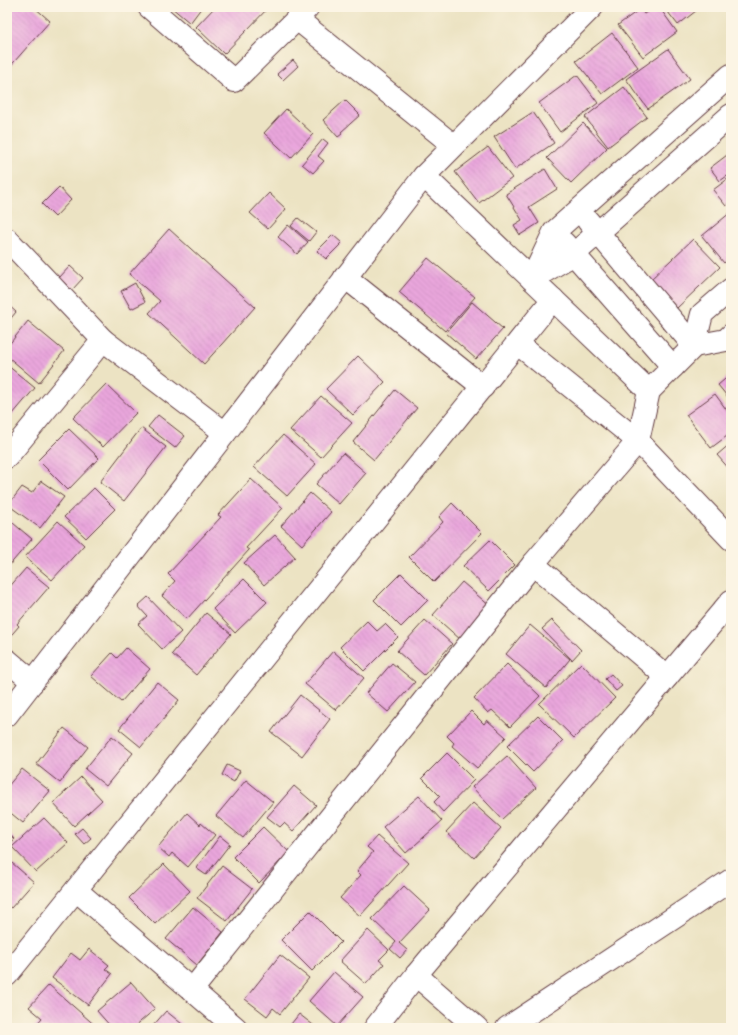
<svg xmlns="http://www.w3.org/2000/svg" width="738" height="1035" viewBox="0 0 738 1035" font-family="'IM FELL Great Primer',serif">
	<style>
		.building { fill: url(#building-back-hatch) }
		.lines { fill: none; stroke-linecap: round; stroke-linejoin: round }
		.minor-casing { stroke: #623c42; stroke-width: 24 }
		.minor { stroke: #fff; stroke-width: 22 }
	</style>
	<defs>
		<pattern id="building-back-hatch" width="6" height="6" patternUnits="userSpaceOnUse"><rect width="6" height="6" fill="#e9a6dc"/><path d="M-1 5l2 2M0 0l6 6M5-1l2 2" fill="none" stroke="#c98ebd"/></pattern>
	</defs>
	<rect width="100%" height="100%" fill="#fcf5e5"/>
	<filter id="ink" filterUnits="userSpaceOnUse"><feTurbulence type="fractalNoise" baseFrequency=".025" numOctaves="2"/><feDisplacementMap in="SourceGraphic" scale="8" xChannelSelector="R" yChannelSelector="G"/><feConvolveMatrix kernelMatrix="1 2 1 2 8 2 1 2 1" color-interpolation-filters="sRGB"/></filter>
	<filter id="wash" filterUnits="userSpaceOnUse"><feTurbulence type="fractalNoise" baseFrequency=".012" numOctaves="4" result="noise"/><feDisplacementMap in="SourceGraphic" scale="16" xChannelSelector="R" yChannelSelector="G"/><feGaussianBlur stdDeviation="0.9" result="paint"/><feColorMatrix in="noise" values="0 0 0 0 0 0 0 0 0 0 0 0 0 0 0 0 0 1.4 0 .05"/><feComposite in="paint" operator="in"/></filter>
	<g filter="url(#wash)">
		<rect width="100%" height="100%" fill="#ece3c3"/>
		<g id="blocks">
			<g class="building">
				<path d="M7,7H34L50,21L7,70Z"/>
				<path d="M171,7H202L190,23Z"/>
				<path d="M215,7H269L224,54L196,27Z"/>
				<path d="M654,7H659L677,32L643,57L618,25L640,9L644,14Z"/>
				<path d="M664,7H701L678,25Z"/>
				<path d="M612,33L638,67L602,94L576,61Z"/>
				<path d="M668,49L690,79L648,109L626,79Z"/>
				<path d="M293,60L298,66L283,80L277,74Z"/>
				<path d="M577,75L598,103L560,132L539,103Z"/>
				<path d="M624,87L647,117L608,147L585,117Z"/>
				<path d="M345,100L360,115L341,132L342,134L338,137L323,120Z"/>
				<path d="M286,109L313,134L291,158L264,133Z"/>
				<path d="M533,112L554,143L515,169L494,137Z"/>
				<path d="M583,123L607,148L571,183L547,158Z"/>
				<path d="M323,139L328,143L318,156L324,161L313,173L302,164Z"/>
				<path d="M488,147L512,178L479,203L455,172Z"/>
				<path d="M731,152V202L726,206L713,190L729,178L727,176L720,181L710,168Z"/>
				<path d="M545,169L557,189L529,207L539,223L520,235L514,225L522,220L506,194Z"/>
				<path d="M59,187L71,200L55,217L42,204Z"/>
				<path d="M269,193L286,209L268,229L250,213Z"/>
				<path d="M731,212V257L724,263L702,236Z"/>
				<path d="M298,218L316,232L309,241L291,226Z"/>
				<path d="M288,225L308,242L297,254L278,237Z"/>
				<path d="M169,229L255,307L204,364L149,313L160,301L129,274Z"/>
				<path d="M333,235L342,243L326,259L317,251Z"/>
				<path d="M693,239L720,267L677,308L650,280Z"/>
				<path d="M428,258L475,297L445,331L399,292Z"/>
				<path d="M70,266L83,278L72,290L59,278Z"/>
				<path d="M135,283L145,302L131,309L121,291Z"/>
				<path d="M472,302L503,329L476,359L446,333Z"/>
				<path d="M7,304L16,312L7,323Z"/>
				<path d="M28,321L64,351L39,383L7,356V347Z"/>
				<path d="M358,356L385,382L353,415L326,389Z"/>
				<path d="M7,365L35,388L12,415L7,411Z"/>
				<path d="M731,374V401L718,385Z"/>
				<path d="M106,384L136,413L103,447L73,418Z"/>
				<path d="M395,390L417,408L374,460L353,442Z"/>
				<path d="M715,394L731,416V433L711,448L686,415Z"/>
				<path d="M321,396L352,423L321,457L290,430Z"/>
				<path d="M158,415L185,436L175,448L148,427Z"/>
				<path d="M141,428L166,447L124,501L100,482Z"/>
				<path d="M69,429L99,458L68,490L38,460Z"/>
				<path d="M283,435L316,464L287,496L254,467Z"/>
				<path d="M731,443V471L717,455Z"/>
				<path d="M343,453L366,473L339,504L316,484Z"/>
				<path d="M251,479L283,508L246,548L249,550L187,619L162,596L175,581L168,574L221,517L218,515Z"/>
				<path d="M41,481L64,497L40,528L8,505L22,487L32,493Z"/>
				<path d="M94,488L115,509L86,538L64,517Z"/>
				<path d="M310,493L331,512L302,545L281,526Z"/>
				<path d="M452,503L482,533L434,582L409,557L443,522L439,517Z"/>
				<path d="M7,518L32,539L7,568Z"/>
				<path d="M58,521L84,545L52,580L25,557Z"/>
				<path d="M275,535L295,557L264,585L244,563Z"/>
				<path d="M490,540L515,565L489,591L463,566Z"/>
				<path d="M26,568L49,587L17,624L19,626L7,640V590Z"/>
				<path d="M401,573L428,600L401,627L374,600Z"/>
				<path d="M244,579L267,602L235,633L213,609Z"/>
				<path d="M462,582L491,607L461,640L433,615Z"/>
				<path d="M148,597L181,632L162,649L138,624L147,616L138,606Z"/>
				<path d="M206,613L231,634L196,675L172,654Z"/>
				<path d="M425,620L452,644L424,675L397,651Z"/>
				<path d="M552,620L581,650L572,660L542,629Z"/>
				<path d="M367,621L377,631L385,624L398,637L364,671L340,647Z"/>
				<path d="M530,625L570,659L546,688L506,654Z"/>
				<path d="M126,648L150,669L121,702L91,676L112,653L117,658Z"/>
				<path d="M333,651L364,678L336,710L305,684Z"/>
				<path d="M392,663L415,682L388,712L366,693Z"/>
				<path d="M581,663L615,698L574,738L539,704Z"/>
				<path d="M507,664L540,696L510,727L492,710L488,713L474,698Z"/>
				<path d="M611,674L622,686L616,691L605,679Z"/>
				<path d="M157,682L179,700L141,747L119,729Z"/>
				<path d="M300,695L330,719L302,756L271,732Z"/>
				<path d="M471,711L484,724L487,720L506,737L477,768L452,746L454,743L447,736Z"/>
				<path d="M538,716L563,741L533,772L507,746Z"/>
				<path d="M64,728L88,747L60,783L36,764Z"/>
				<path d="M112,736L133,753L106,786L85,769Z"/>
				<path d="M447,753L474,780L443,812L434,802L440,796L422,778Z"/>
				<path d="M507,756L536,788L502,819L472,787Z"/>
				<path d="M227,765L240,771L234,782L222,775Z"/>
				<path d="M22,769L50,791L23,823L7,810V787Z"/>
				<path d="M81,777L102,800L74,826L53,803Z"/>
				<path d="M246,780L273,802L243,838L216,816Z"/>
				<path d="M294,786L316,805L293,831L284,823L280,827L267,817Z"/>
				<path d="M419,796L442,821L406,853L383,827Z"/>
				<path d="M473,803L501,828L474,858L446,832Z"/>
				<path d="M187,813L200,825L201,823L215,835L188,867L172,853L169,857L158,847Z"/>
				<path d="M44,818L68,843L36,872L12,847Z"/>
				<path d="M263,827L289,852L259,883L233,857Z"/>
				<path d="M82,828L91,838L84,844L75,834Z"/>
				<path d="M7,831L14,839L7,845Z"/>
				<path d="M220,836L230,844L206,875L196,868Z"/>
				<path d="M377,836L408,863L360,916L340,898L361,875L357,871L373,852L367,847Z"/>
				<path d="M11,862L34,882L11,908L7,905V867Z"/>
				<path d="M164,864L190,891L155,924L129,898Z"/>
				<path d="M222,866L252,889L227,921L197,898Z"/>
				<path d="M404,886L430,910L399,943L407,950L400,958L390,949L396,942L372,919Z"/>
				<path d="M193,907L223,932L197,965L166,939Z"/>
				<path d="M310,911L341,942L312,971L281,940Z"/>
				<path d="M368,930L389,950L379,960L384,964L366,984L340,961Z"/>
				<path d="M89,949L109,965L105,969L112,974L88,1005L52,978L71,953L80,960Z"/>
				<path d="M280,955L309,978L280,1014L273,1008L267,1016L245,999Z"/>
				<path d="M334,972L363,997L337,1026L309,1001Z"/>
				<path d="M131,982L155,1009L133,1028H119L118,1026L116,1028H112L97,1011Z"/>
				<path d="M49,985L98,1028H33L42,1018L29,1007Z"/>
				<path d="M166,1011L187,1028H151Z"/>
				<path d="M299,1014L317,1028H296L291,1024Z"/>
			</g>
		</g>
	</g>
	<g filter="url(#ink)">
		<use href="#blocks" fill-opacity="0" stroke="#623c42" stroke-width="1"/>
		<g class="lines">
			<g class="minor-casing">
				<g id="minor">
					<path d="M149,7L234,81L297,19L308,7"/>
					<path d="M297,19L453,145"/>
					<path d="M424,176L649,391"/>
					<path d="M588,221L694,346L726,340L731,335"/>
					<path d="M7,239L103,340"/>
					<path d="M564,243L673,367"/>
					<path d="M345,277L483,387"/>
					<path d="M532,279L554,232L731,75"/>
					<path d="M532,279L574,254L731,115"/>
					<path d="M518,344L638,441L731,539"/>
					<path d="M7,457L103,340L225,433"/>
					<path d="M533,564L667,677"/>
					<path d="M7,660L33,682"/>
					<path d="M7,715L424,176L592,7"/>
					<path d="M76,890L236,1028"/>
					<path d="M7,975L553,299"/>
					<path d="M416,975L477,1028"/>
					<path d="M192,990L533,564L638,441L649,391L694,346L702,314L731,289"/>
					<path d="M375,1028L416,975L731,601"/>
					<path d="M507,1028L731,880"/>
				</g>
			</g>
			<use href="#minor" class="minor"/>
		</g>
	</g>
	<rect width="738" height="1035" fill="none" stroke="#fcf5e5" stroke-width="24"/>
</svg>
